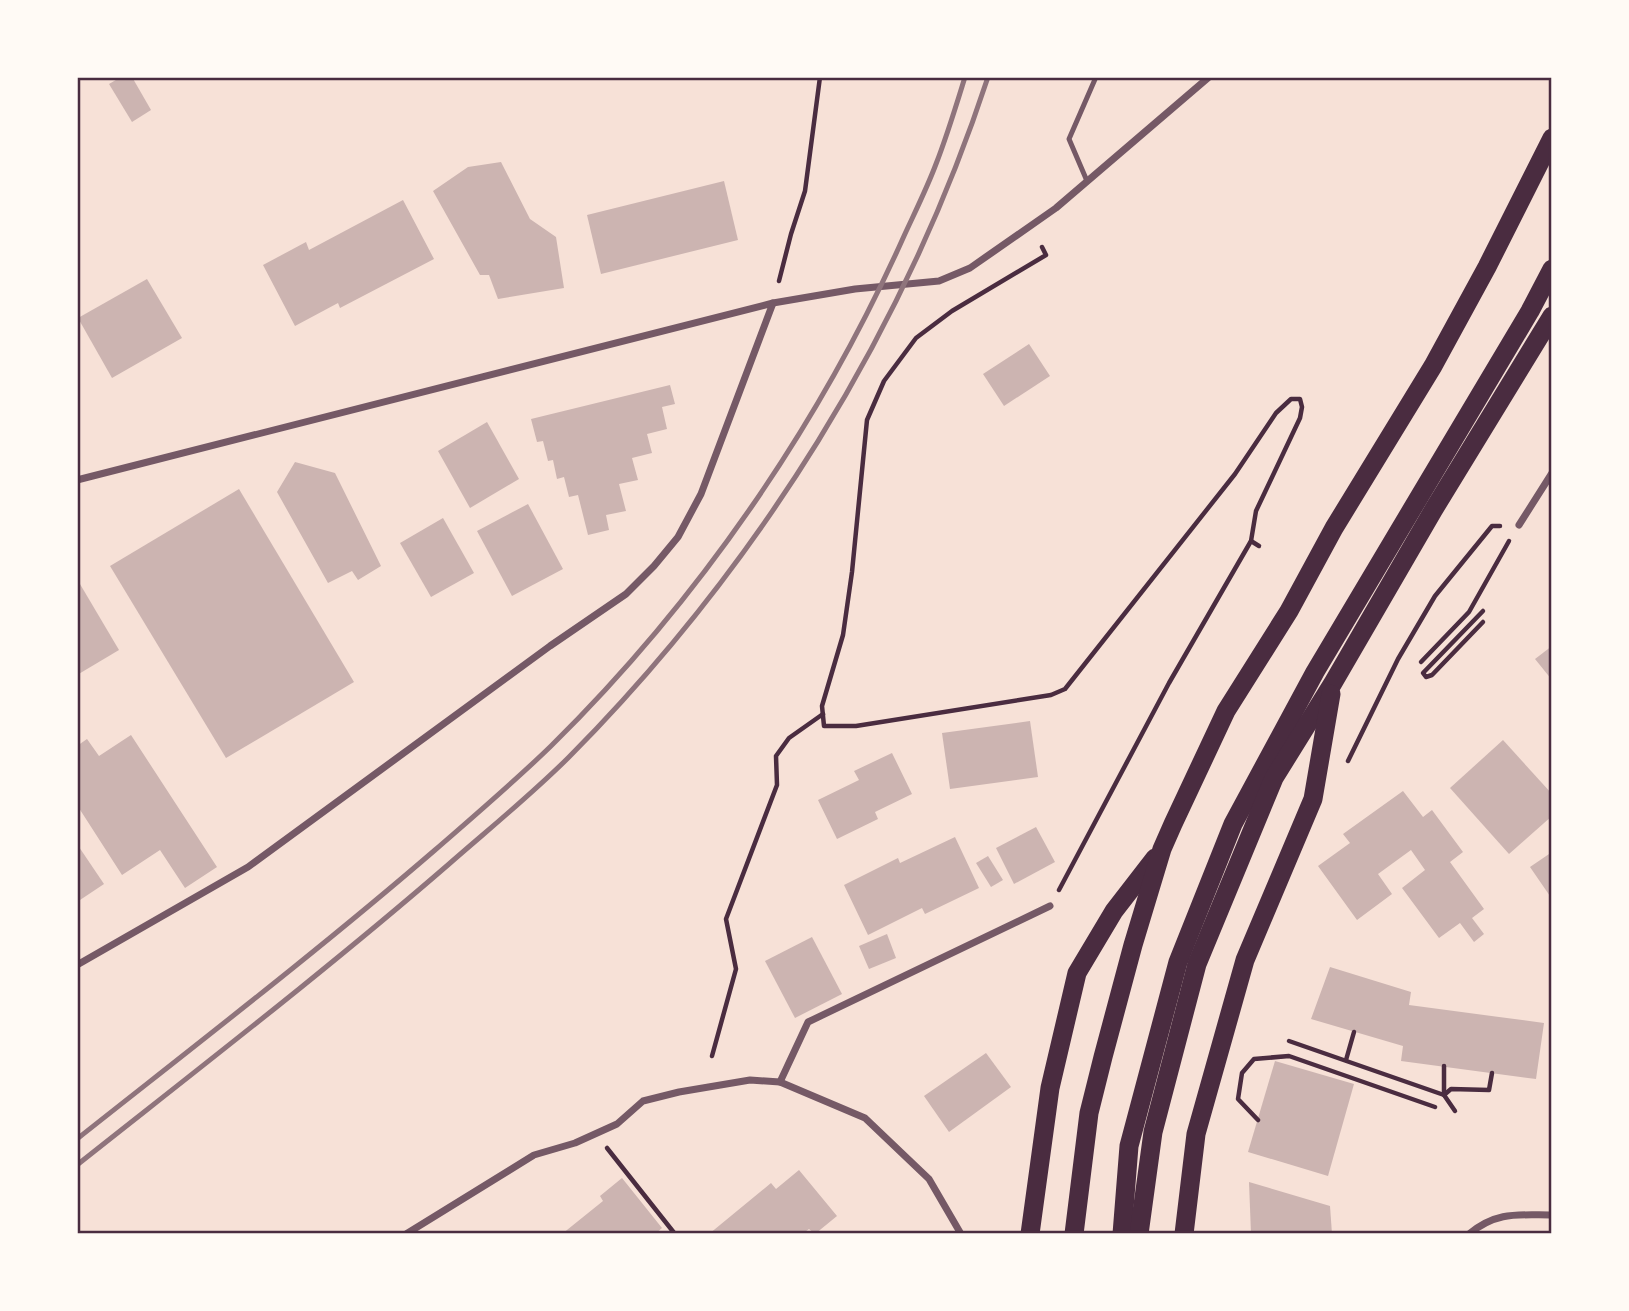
<svg xmlns="http://www.w3.org/2000/svg" width="1629" height="1311" viewBox="0 0 1629 1311" font-family="Lato,sans-serif">
	<style>
		.building { fill: #ccb4b1 }
		.lines { fill: none; stroke-linecap: round; stroke-linejoin: round }
		.path { stroke: #4a2c40; stroke-width: 4.5 }
		.service { stroke: #755966; stroke-width: 5 }
		.minor { stroke: #755966; stroke-width: 7 }
		.trunk { stroke: #4a2c40; stroke-width: 19 }
		.rail { stroke: #8f747c; stroke-width: 5 }
		.neatline { fill: none; stroke: #4a2c40; stroke-width: 2.5 }
	</style>
	<rect width="100%" height="100%" fill="#f7e1d7"/>
	<g class="building">
		<path d="M121,77H132L151,110L132,122L109,84Z"/>
		<path d="M501,162L530,219L556,237L564,288L498,299L489,275H480L433,191L468,167Z"/>
		<path d="M724,181L738,240L601,274L587,215Z"/>
		<path d="M403,200L434,259L340,308L338,303L295,326L263,265L306,242L309,250Z"/>
		<path d="M147,279L182,338L112,378L78,318Z"/>
		<path d="M1029,344L1050,376L1004,406L983,374Z"/>
		<path d="M670,385L675,404L662,407L667,429L647,434L652,453L632,458L638,480L619,484L626,511L606,515L609,530L588,535L578,495L569,497L564,477L557,479L553,460L548,461L543,441L537,442L531,419Z"/>
		<path d="M487,422L519,479L470,508L438,451Z"/>
		<path d="M295,462L335,473L381,566L358,580L352,571L328,583L277,492Z"/>
		<path d="M239,489L354,682L226,758L110,566Z"/>
		<path d="M528,504L563,569L512,596L477,531Z"/>
		<path d="M443,518L474,573L431,597L400,543Z"/>
		<path d="M77,579L119,650L77,675Z"/>
		<path d="M1552,646V680L1535,659Z"/>
		<path d="M1030,721L1038,777L950,789L942,733Z"/>
		<path d="M131,735L217,867L185,888L160,850L122,875L77,805V746L87,739L99,756Z"/>
		<path d="M1503,740L1552,794V816L1509,854L1450,788Z"/>
		<path d="M892,753L912,794L875,812L878,819L837,839L818,800L859,780L854,771Z"/>
		<path d="M1403,791L1423,817L1432,810L1463,852L1450,862L1484,909L1472,918L1484,934L1474,942L1460,923L1439,938L1402,888L1425,870L1411,850L1378,874L1392,894L1357,920L1318,866L1350,843L1343,834Z"/>
		<path d="M1036,827L1055,862L1014,884L996,848Z"/>
		<path d="M955,837L979,888L925,914L922,908L868,935L844,885L898,858L900,863Z"/>
		<path d="M77,844L104,884L77,902Z"/>
		<path d="M1552,852V899L1530,867Z"/>
		<path d="M988,856L1003,880L991,887L976,863Z"/>
		<path d="M887,934L896,958L869,969L859,946Z"/>
		<path d="M812,937L842,994L795,1018L765,961Z"/>
		<path d="M1330,967L1411,992L1409,1005L1544,1023L1536,1079L1401,1061L1403,1046L1311,1019Z"/>
		<path d="M986,1053L1011,1087L949,1132L924,1096Z"/>
		<path d="M1275,1061L1354,1084L1328,1176L1248,1152Z"/>
		<path d="M799,1170L837,1216L815,1234L809,1229L802,1234H709L771,1183L776,1189Z"/>
		<path d="M622,1178L662,1228L655,1234H562L603,1201L600,1196Z"/>
		<path d="M1249,1182L1330,1206L1332,1234H1251Z"/>
	</g>
	<g class="lines">
		<g class="path">
			<path d="M1042,247L1046,255L952,311L916,338L884,381L867,420L852,572L843,635L822,706L824,726H856L1051,695L1065,689L1235,474L1276,413L1291,399H1300L1302,407L1300,418L1256,511L1251,541L1169,683L1059,890"/>
			<path d="M779,281L791,234L805,191L820,77"/>
			<path d="M1251,541L1259,546"/>
			<path d="M1483,611L1423,673L1426,677L1432,675L1483,622"/>
			<path d="M1421,662L1469,612L1509,541"/>
			<path d="M1348,761L1398,659L1435,596L1492,526H1500"/>
			<path d="M1289,1041L1444,1095L1455,1111"/>
			<path d="M712,1056L736,969L726,919L777,785L776,756L789,738L823,714"/>
			<path d="M1346,1060L1354,1032"/>
			<path d="M1444,1094V1066"/>
			<path d="M1444,1095L1451,1089L1489,1090L1492,1073"/>
			<path d="M1258,1120L1238,1099L1242,1073L1254,1059L1289,1056L1435,1107"/>
			<path d="M607,1148L675,1234"/>
		</g>
		<path class="service" d="M1087,181L1069,139L1096,77"/>
		<g class="minor">
			<path d="M77,480L773,303L855,289L939,281L970,268L1056,208L1209,77"/>
			<path d="M1519,525L1552,473"/>
			<path d="M77,965L248,867L550,646L626,594L654,566L678,537L701,494L773,303"/>
			<path d="M780,1082L808,1022L1050,906"/>
			<path d="M406,1234L534,1155L575,1143L617,1124L643,1101L679,1092L750,1080L780,1082L865,1118L929,1179L961,1234"/>
			<path d="M1469,1234C1497,1211 1518,1215 1552,1215"/>
		</g>
		<g class="trunk">
			<path d="M1030,1234L1050,1088L1077,973L1114,911L1155,858"/>
			<path d="M1074,1234L1089,1113L1103,1057L1133,945L1162,849L1173,824L1226,711L1289,611L1334,528L1433,366L1487,267L1552,138"/>
			<path d="M1122,1234L1129,1146L1178,962L1233,824L1315,672L1530,311L1552,269"/>
			<path d="M1139,1234L1153,1132L1197,964L1274,778L1333,683L1434,509L1552,316"/>
			<path d="M1184,1234L1196,1134L1245,960L1313,799L1331,694"/>
		</g>
		<g class="rail">
			<path d="M77,1139C197,1044 319,950 435,850C474,816 514,782 551,746C699,600 820,424 904,236C915,212 927,188 936,164C947,136 956,106 965,77"/>
			<path d="M77,1165C202,1066 329,968 449,864C489,829 531,795 569,757C758,566 904,333 988,77"/>
		</g>
	</g>
	<rect width="1629" height="1311" fill="none" stroke="#fffaf5" stroke-width="158"/>
	<rect x="79" y="79" width="1471" height="1153" class="neatline"/>
</svg>
